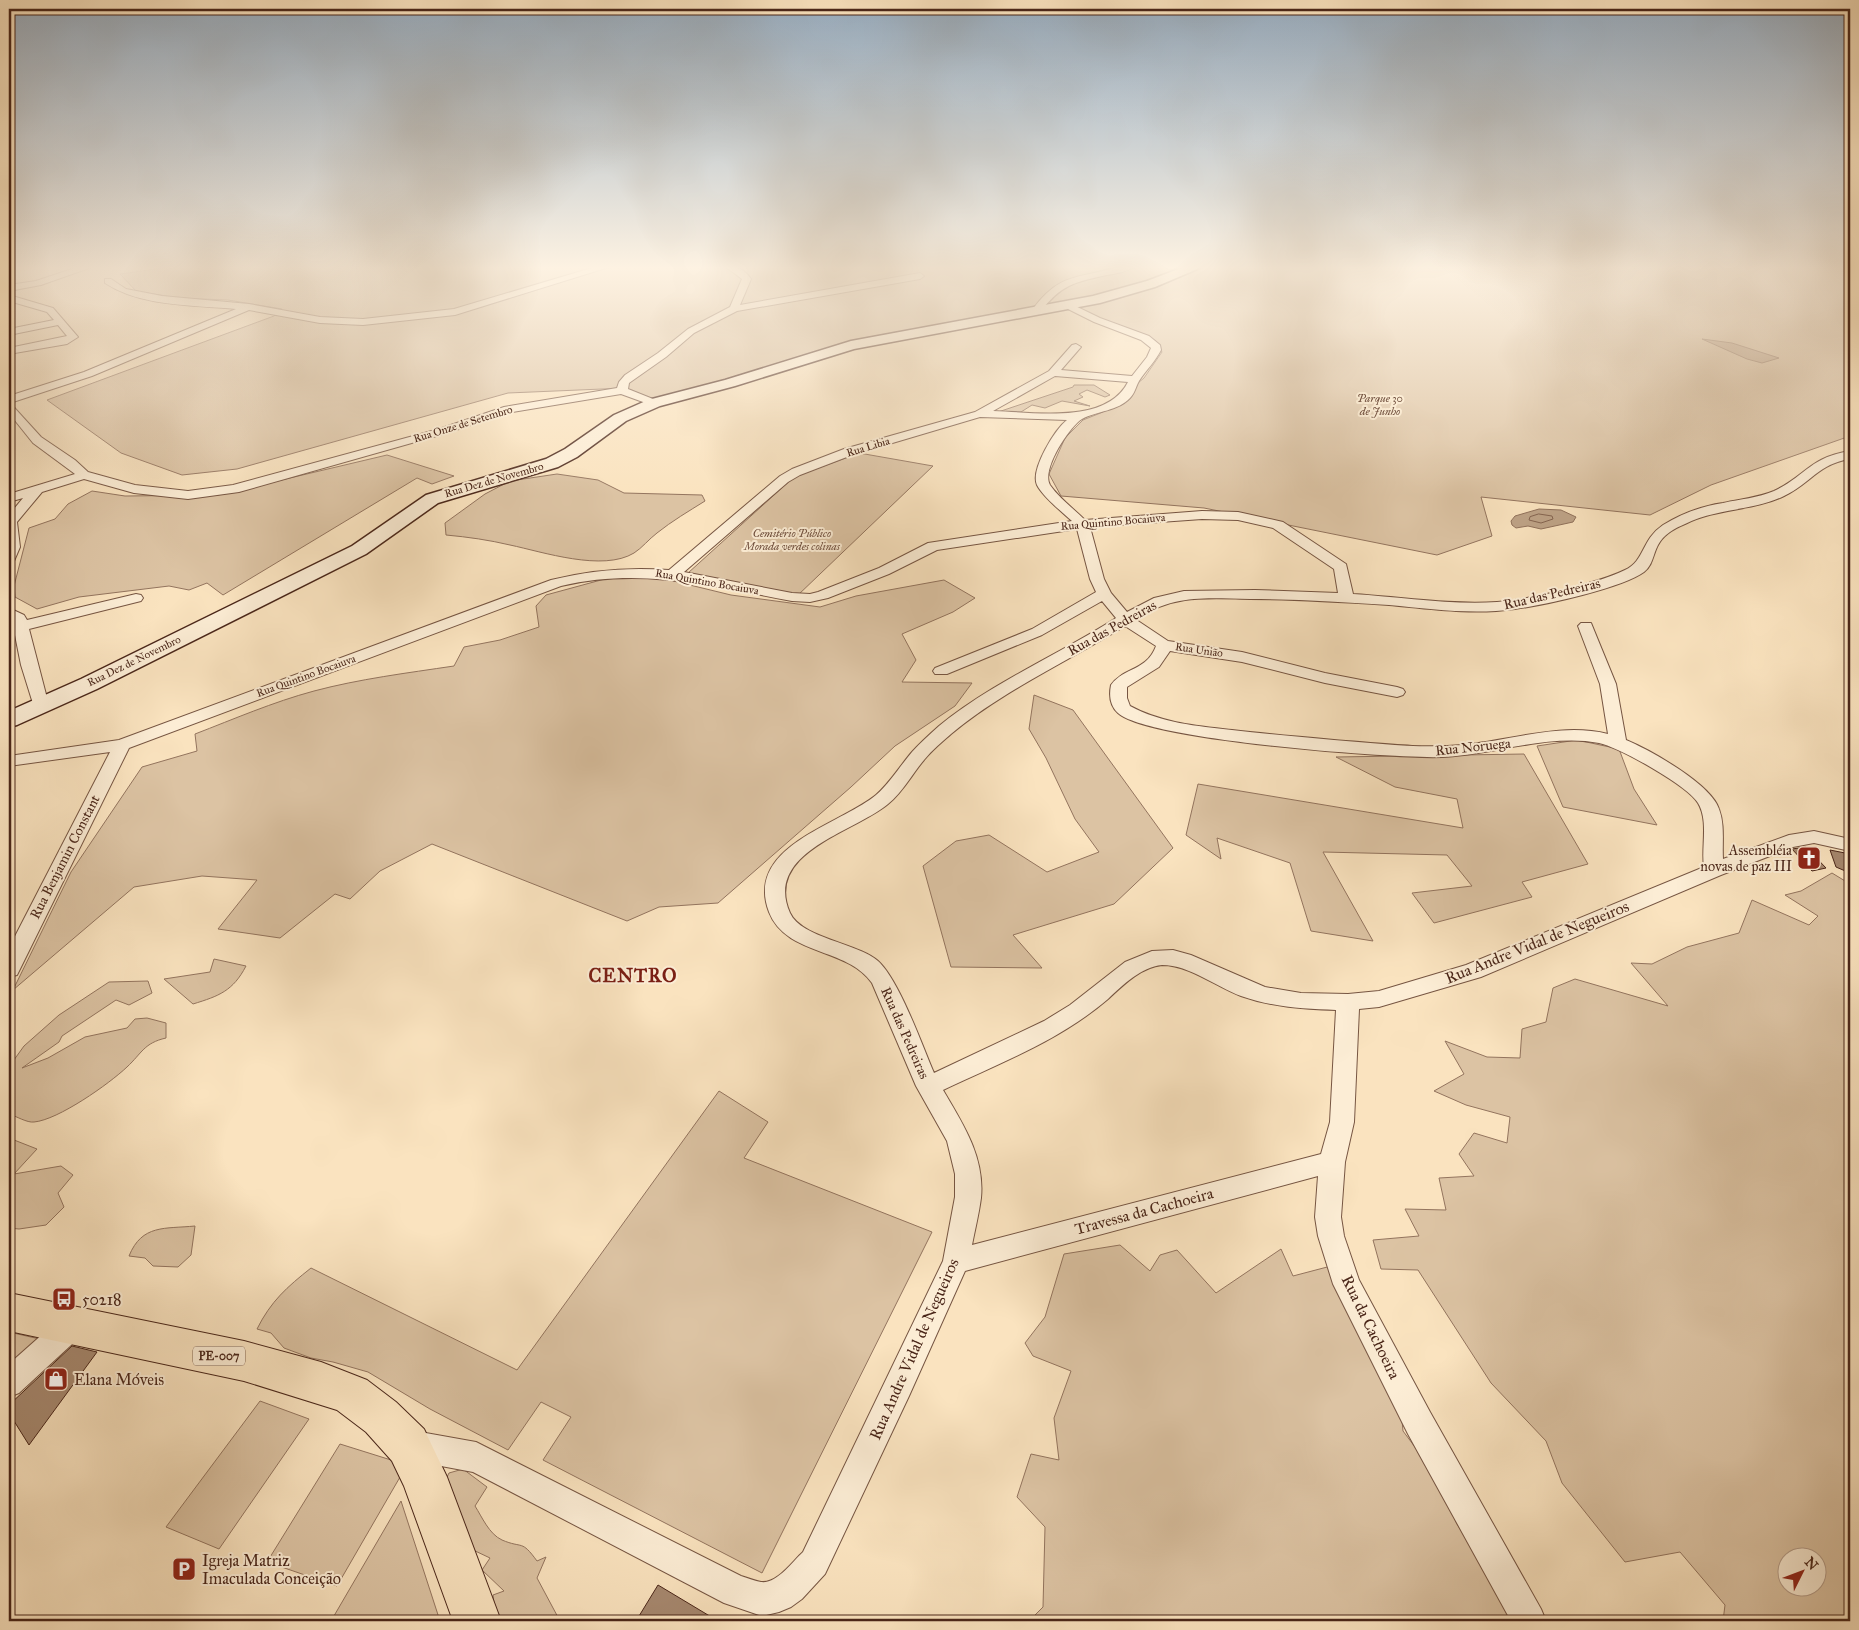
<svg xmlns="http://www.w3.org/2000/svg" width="1859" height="1630" viewBox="0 0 1859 1630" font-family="'IM FELL Great Primer',serif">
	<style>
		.green { fill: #dcc3a3; stroke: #93745e; fill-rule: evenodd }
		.water { fill: #bea387; stroke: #90715b }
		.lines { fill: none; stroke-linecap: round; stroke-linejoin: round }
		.shore { stroke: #846450; stroke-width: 1 }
		.building { fill: #a6886f; stroke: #4a2619 }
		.minor-casing { stroke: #765542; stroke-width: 2 }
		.secondary-casing { stroke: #4a2619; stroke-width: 3 }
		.primary-casing { stroke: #4a2619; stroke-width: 2 }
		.minor { fill: #fcedd5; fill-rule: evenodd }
		.secondary { fill: #fcedd5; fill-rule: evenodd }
		.primary { fill: #fae3bf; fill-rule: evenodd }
		.labels { text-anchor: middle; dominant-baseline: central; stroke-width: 4; stroke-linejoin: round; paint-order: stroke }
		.far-park-label { font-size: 11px; font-style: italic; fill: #6e4d3c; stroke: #fcedd5 }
		.far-street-label { font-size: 11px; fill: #4a2619; stroke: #fcedd5 }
		.shield { fill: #fcedd5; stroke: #7f6251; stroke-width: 1 }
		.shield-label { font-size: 12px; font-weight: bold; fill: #4a2619 }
		.street-label { font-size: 14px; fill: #4a2619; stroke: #fcedd5 }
		.poi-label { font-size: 14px; fill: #4a2619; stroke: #fcedd5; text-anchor: end }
		.near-street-label { font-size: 16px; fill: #4a2619; stroke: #fcedd5 }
		.near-poi-label { font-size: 16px; fill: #4a2619; stroke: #fcedd5; text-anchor: start }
		.district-label { font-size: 19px; font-weight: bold; letter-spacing: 1px; fill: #7a1f14; stroke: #fcedd5 }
	</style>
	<rect width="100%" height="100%" fill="#fae3bf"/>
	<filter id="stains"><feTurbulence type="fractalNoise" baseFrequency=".004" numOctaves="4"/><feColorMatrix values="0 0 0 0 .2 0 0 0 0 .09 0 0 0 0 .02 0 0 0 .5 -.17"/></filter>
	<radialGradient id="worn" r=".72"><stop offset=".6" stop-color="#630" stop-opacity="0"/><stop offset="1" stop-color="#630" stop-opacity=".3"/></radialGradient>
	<g class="green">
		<path d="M171,267H1850V436L1711,485L1650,515L1481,497L1492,536L1437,555L1204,508L1061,496L1049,474L1065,438L1083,420L1103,412L1144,378L1162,352L1156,341L1147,336L1100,319L1077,308L910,332L655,400L626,388L508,393L237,469L182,475L121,453L47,400L274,316L282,309L228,300L178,298L136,291L120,274Z"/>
		<path d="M1074,385H1094L1110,395L1105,397L1087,390L1079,394L1083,397L1074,401L1090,406L1062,401L1045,408L1032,405L1021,412H998L1073,387Z"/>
		<path d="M859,453L933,466L797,596L688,573L794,477Z"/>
		<path d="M387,455L454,476L432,484L417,478L223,595L207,583L189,590L169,586L79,597L37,609L15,597L14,586L29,528L55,519L68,504L92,491L125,496L218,495Z"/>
		<path d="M557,474L598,480L624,493L702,495L705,501C689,511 672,521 657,533C649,539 642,548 634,553C603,572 543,552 510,545C489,540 468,537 446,535L445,523L485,494L510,481Z"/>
		<path d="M612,577L661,578L731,595L820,607L856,596L944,580L975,598L953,612L902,634L916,660L902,682L972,683L955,706L895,746L851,787L718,903L659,907L627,921L432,844L380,871L350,899L335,894L280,938L218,929L257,880L202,876L134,887L13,990L71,872L142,767L197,751L195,734C234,719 273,702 314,691C359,679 407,673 454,666L464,647L500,640L539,627L536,606L546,595Z"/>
		<path d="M1034,695L1073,710L1173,848L1114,904L1013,935L1042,968L951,967L923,866L956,841L989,835L1047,872L1099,852L1075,819L1046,758L1029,729Z"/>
		<path d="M1577,740L1619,749L1634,789L1657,825L1563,807L1537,746Z"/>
		<path d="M1524,754L1588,864L1522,882L1532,897L1434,923L1412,893L1472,886L1447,855L1323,852L1373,941L1311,931L1290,863L1217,838L1221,859L1186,835L1198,784L1463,828L1457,799L1395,787L1336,757Z"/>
		<path d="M1832,873L1850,884V1621H1723L1725,1605L1680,1552L1625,1562L1562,1483L1546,1441L1491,1383L1418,1270L1381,1269L1373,1240L1419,1236L1405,1209L1446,1210L1439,1178L1474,1176L1459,1154L1474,1133L1507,1143L1510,1117L1466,1105L1434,1091L1464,1074L1445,1041L1487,1057L1520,1058L1522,1029L1546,1022L1553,988L1575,979L1668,1006L1631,963L1652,964L1687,947L1739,933L1752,900L1809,925L1818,916L1785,895L1801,891ZM1786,1558H1816V1588H1786Z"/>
		<path d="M214,959L246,966C233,991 219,996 193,1004L164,979L210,972Z"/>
		<path d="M148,981L152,993L129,1005L116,1000L62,1036L59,1042L22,1068L48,1058L85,1037L127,1028L135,1019L147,1018L166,1023V1038C144,1043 142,1053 127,1067C109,1084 58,1120 34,1122C27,1123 16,1116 9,1114L11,1064L24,1046L59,1015L109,982Z"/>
		<path d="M719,1091L768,1122L744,1158L932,1232L762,1573L543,1460L571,1417L541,1402L508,1450L430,1409L368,1372L333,1362L311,1358L284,1348L271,1333L257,1329C271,1301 287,1287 311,1268L517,1370Z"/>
		<path d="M9,1138L37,1149L14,1174L61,1166L73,1175L58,1193L64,1207L46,1225L19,1229L9,1228Z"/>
		<path d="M195,1226L191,1255L178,1267L153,1266L145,1258L129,1256C142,1224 165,1229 195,1226Z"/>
		<path d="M1120,1245L1150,1271L1160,1255L1177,1250L1216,1293L1281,1249L1293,1276L1331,1266L1401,1410L1403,1431L1433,1471L1457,1524L1497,1588L1511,1621H1029L1043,1607L1045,1527L1017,1497L1031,1454L1059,1460L1054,1418L1071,1371L1033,1356L1025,1343L1045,1317L1064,1254Z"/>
		<path d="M9,1332L44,1340L9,1373Z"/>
		<path d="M260,1401L309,1419L219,1549L166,1527Z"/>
		<path d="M340,1444L407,1465L337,1586L267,1562Z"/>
		<path d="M463,1469L487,1487L475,1506C482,1517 489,1534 502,1540C523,1549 521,1539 537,1561L546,1557L537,1578L560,1621H518L517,1617L496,1619L493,1595L504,1591L482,1570L490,1558L471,1549L445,1481L449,1473Z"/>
		<path d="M401,1501L440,1621H331Z"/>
	</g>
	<g class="water">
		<path d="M1702,339L1732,343L1779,358L1762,363L1747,359Z"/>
		<path d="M1539,509L1561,510L1576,517L1573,522L1541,529L1528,526L1516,528L1512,525L1511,521L1515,516Z"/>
	</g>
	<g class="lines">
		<path class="shore" d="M1539,514L1552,516L1553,519L1541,523L1529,520L1530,517Z"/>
	</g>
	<g class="building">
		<path d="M1806,847L1826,868L1812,871L1792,849Z"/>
		<path d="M1830,850L1850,854V873L1836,867Z"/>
		<path d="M72,1346L97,1352L29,1445L9,1413V1405Z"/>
		<path d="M658,1585L718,1621H636Z"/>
	</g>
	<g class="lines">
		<g class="minor-casing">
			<g id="minor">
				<path d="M78,267H92L41,285L9,291V285L36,281Z"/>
				<path d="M595,267H609L455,315L363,325L320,323L249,310L92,376L10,403L41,437L75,460L88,472L135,485L188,491L233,485L439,429L504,407L617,388L619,382L625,375L658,353L688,329L730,307L742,279L726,267C738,267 744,269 751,279L740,305L920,273L924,276L920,279L737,311L694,333L666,357L629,383L628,389L658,401L660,403L658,405L654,406L621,394L506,413L447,433L239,492L188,499L134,493L84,479L42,492L17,522L20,547L14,561L9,562V515L23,498L9,502V494L75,474L33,443L9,413V396L84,372L236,309C194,305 141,307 105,283V279H111L126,289L162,296L249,304L320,317L363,319L454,309Z"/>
				<path d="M1118,267H1133C1126,272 1115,274 1107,275C1074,282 1061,285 1040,312H1034L1032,310C1060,272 1078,279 1118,267Z"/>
				<path d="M9,295L53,308L78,337L67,344L9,354V348L67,336L58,325L9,335V329L54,320L47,312L9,301Z"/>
				<path d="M1067,302L1100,318L1149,336L1160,345L1161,350C1155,362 1146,370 1139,381C1136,386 1135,393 1130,398C1118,411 1097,411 1082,419C1069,427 1041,470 1050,485C1059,498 1074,509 1085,520L1202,511L1238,512L1283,522L1346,564L1353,594C1401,597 1449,605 1497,602C1523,600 1549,594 1575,587C1592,582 1609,578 1625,570C1645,561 1641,540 1663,525C1681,514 1702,506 1723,503C1740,499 1758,498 1774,491C1806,476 1810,457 1850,451V459C1818,464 1811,483 1784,496C1753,511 1717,508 1685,524C1675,528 1663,535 1658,545C1653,554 1653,565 1644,572C1622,588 1545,605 1515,609C1473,615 1431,609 1389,605C1343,602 1296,599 1250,599C1204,598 1176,594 1135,619L1168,641L1242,652L1325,673L1397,687L1403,689L1405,692L1403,695L1397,697L1325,683L1242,662L1170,651L1159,667L1127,687V698L1130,706C1161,723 1197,726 1232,730C1266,734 1300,737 1334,740C1376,743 1419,749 1462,745C1510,741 1560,722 1608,734L1600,684L1578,626L1581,623H1591L1616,684L1626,740C1650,750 1711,784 1719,809C1725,825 1722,843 1723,859L1789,835L1814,831L1850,839V851L1814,843L1793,847L1721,875L1481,977L1379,1007L1359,1009L1354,1122L1345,1162L1341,1217L1344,1236L1359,1280L1430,1412L1541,1609L1546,1621H1511L1408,1434L1333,1284L1318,1236L1315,1217L1318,1176L965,1271L909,1396L825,1574L802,1599L791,1607L779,1612L762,1616L724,1603L473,1472L409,1460L398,1456L394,1445L398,1434L409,1430L476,1442L741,1576C748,1578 755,1581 761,1582C777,1584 792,1562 803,1552L943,1261L955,1197V1174L947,1141L916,1086L872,983C847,947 786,956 769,912C744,846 840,825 876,795C890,783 900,766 912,752C920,743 930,734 939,726C993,682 1058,655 1116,618L1102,601L1042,635L947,674H935L933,671L935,668L1032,629L1096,592L1090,579L1077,529L937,550L889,574L828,598L810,602L792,601C713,586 641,567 561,586L129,748L20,969L17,975L9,977V948L110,752L9,766V756L119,740L551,580C591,570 628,567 669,570L780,476L792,469L844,449L975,412L1049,371L1072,345L1076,344L1081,347L1061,370L1132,376L1147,357L1151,348L1141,340L1094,322L1064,307L1062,305ZM1055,376L1128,382C1106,425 1034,412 993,411ZM980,417L1067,420C1055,429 1030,470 1037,485C1043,497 1062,512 1072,521L928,543L879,568L818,592L810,594L792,593L684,572L788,482L800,475L852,455ZM1202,519L1238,520L1273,528L1334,569L1338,593L1255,590L1184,591L1154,598L1127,612L1111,593L1104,579L1090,527ZM1125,626L1156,646C1147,671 1124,667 1111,685C1109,695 1110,706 1118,713C1147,740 1393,759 1442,757C1492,755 1551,733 1599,743C1619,747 1688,786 1698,803C1709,821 1701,847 1704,867L1466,965L1379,991L1348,994L1301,993L1265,987L1191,955L1173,950L1152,951L1125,962L1070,1005L1044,1021L934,1073C922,1045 899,980 878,961C858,943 801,938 790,913C763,852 855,832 888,804C903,792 912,774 924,760C932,750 942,742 951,734C1004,690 1067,662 1125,626ZM1162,965C1190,965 1216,987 1241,996C1272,1007 1304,1009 1336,1010L1330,1122L1321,1154L972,1245C975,1229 979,1214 981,1198C985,1157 963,1124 943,1090C1000,1063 1059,1041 1108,999C1123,985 1141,967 1162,965Z"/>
				<path d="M136,594L141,595L143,598L141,601L29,629L49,706L47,710H35L21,665L12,620L9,618V608L24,615L27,620Z"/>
				<path d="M73,1312L83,1316L87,1325L83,1334L19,1393L9,1397V1364L63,1316Z"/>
			</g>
		</g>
		<g class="secondary-casing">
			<path id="secondary" d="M1184,267H1202L1155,287L1100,303L854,349L735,386L660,406L626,421L577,457L558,467L438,503L366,554L97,689L17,725L9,727V711L81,679L352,546L426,495L546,459L565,449L614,415L648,400L725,380L851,341L1093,296L1147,281Z"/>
		</g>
		<g class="primary-casing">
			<path id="primary" d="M9,1293L244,1341L321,1362L367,1380L396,1402L424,1429L447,1477L501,1621H453L404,1486L392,1461L366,1432L337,1410L244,1381L9,1331Z"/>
		</g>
		<use href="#minor" class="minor"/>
		<use href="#secondary" class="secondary"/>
		<use href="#primary" class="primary"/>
	</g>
	<linearGradient id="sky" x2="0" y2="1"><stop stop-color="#97adc1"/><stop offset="0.54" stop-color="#fdf2e2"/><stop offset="1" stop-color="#fdf2e2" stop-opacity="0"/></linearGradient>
	<rect width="1859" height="496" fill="url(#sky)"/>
	<defs>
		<g id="church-square" transform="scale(1.25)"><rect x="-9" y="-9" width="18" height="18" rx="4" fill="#8f2418" stroke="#fcedd5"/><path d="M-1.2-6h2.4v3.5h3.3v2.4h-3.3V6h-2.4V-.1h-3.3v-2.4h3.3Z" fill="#fff"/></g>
		<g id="bus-square" transform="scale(1.25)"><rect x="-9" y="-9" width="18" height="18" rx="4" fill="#8f2418" stroke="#fcedd5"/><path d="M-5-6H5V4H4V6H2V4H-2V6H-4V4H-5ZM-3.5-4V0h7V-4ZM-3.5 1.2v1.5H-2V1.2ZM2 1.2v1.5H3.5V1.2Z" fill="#fff"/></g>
		<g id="shop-square" transform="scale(1.25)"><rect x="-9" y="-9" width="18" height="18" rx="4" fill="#8f2418" stroke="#fcedd5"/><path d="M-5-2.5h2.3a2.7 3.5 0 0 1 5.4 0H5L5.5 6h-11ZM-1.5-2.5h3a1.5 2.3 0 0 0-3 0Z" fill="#fff"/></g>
		<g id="parking-square" transform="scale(1.25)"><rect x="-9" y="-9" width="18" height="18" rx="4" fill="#8f2418" stroke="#fcedd5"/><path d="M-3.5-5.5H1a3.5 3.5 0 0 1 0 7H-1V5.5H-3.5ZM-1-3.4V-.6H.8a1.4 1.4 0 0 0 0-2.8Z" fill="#fff"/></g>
	</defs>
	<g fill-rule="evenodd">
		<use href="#church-square" x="1809" y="858"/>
		<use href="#bus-square" x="64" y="1299"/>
		<use href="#shop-square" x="56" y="1379"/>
		<use href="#parking-square" x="184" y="1569"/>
	</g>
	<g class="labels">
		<g class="far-park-label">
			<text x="1380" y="398">Parque 30<tspan x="1380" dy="13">de Junho</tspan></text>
			<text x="792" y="533">Cemitério Público<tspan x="792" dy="13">Morada verdes colinas</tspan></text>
		</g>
		<g class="far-street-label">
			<text transform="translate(463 424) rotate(-17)">Rua Onze de Setembro</text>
			<text transform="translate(868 447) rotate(-17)">Rua Libia</text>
			<text transform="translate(494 480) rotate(-16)">Rua Dez de Novembro</text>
			<text transform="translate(1113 522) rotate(-5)">Rua Quintino Bocaiuva</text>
			<text transform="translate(707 582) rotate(10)">Rua Quintino Bocaiuva</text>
			<text transform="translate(1199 650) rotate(8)">Rua União</text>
			<text transform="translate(134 661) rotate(-26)">Rua Dez de Novembro</text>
			<text transform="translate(306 676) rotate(-20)">Rua Quintino Bocaiuva</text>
		</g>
		<rect class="shield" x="193" y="1346.5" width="52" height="19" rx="4"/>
		<g class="shield-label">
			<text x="219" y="1356">PE-007</text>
		</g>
		<g class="street-label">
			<text transform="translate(1552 594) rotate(-13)">Rua das Pedreiras</text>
			<text transform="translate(1112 628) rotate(-29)">Rua das Pedreiras</text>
			<text transform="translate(1473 747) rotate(-6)">Rua Noruega</text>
			<text transform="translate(65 857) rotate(-63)">Rua Benjamin Constant</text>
			<text transform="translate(905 1033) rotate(66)">Rua das Pedreiras</text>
		</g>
		<g class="poi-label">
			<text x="1792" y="850">Assembléia<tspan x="1792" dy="16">novas de paz III</tspan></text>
		</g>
		<g class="near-street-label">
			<text transform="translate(1537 942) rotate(-22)">Rua Andre Vidal de Negueiros</text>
			<text transform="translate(1144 1211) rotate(-15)">Travessa da Cachoeira</text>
			<text transform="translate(1371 1327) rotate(64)">Rua da Cachoeira</text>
			<text transform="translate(914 1349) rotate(-66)">Rua Andre Vidal de Negueiros</text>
		</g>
		<g class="near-poi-label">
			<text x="82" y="1299">50218</text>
			<text x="74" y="1379">Elana Móveis</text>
			<text x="202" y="1560">Igreja Matriz<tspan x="202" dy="18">Imaculada Conceição</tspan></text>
		</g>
		<g class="district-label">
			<text x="633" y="975">CENTRO</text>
		</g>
	</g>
	<rect width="1859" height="1630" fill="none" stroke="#fae3bf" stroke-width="30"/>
	<rect x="10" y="10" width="1839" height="1610" fill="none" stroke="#4a2619" stroke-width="2.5"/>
	<rect x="15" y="15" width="1829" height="1600" fill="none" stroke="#4a2619"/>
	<g transform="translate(1802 1572) rotate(48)"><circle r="24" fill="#fcedd5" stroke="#b59d8a"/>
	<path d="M0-4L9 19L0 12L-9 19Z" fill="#8f2418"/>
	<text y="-8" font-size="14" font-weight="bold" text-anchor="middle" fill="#4a2619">N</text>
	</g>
	<rect width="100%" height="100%" filter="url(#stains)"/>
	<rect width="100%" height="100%" fill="url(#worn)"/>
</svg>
